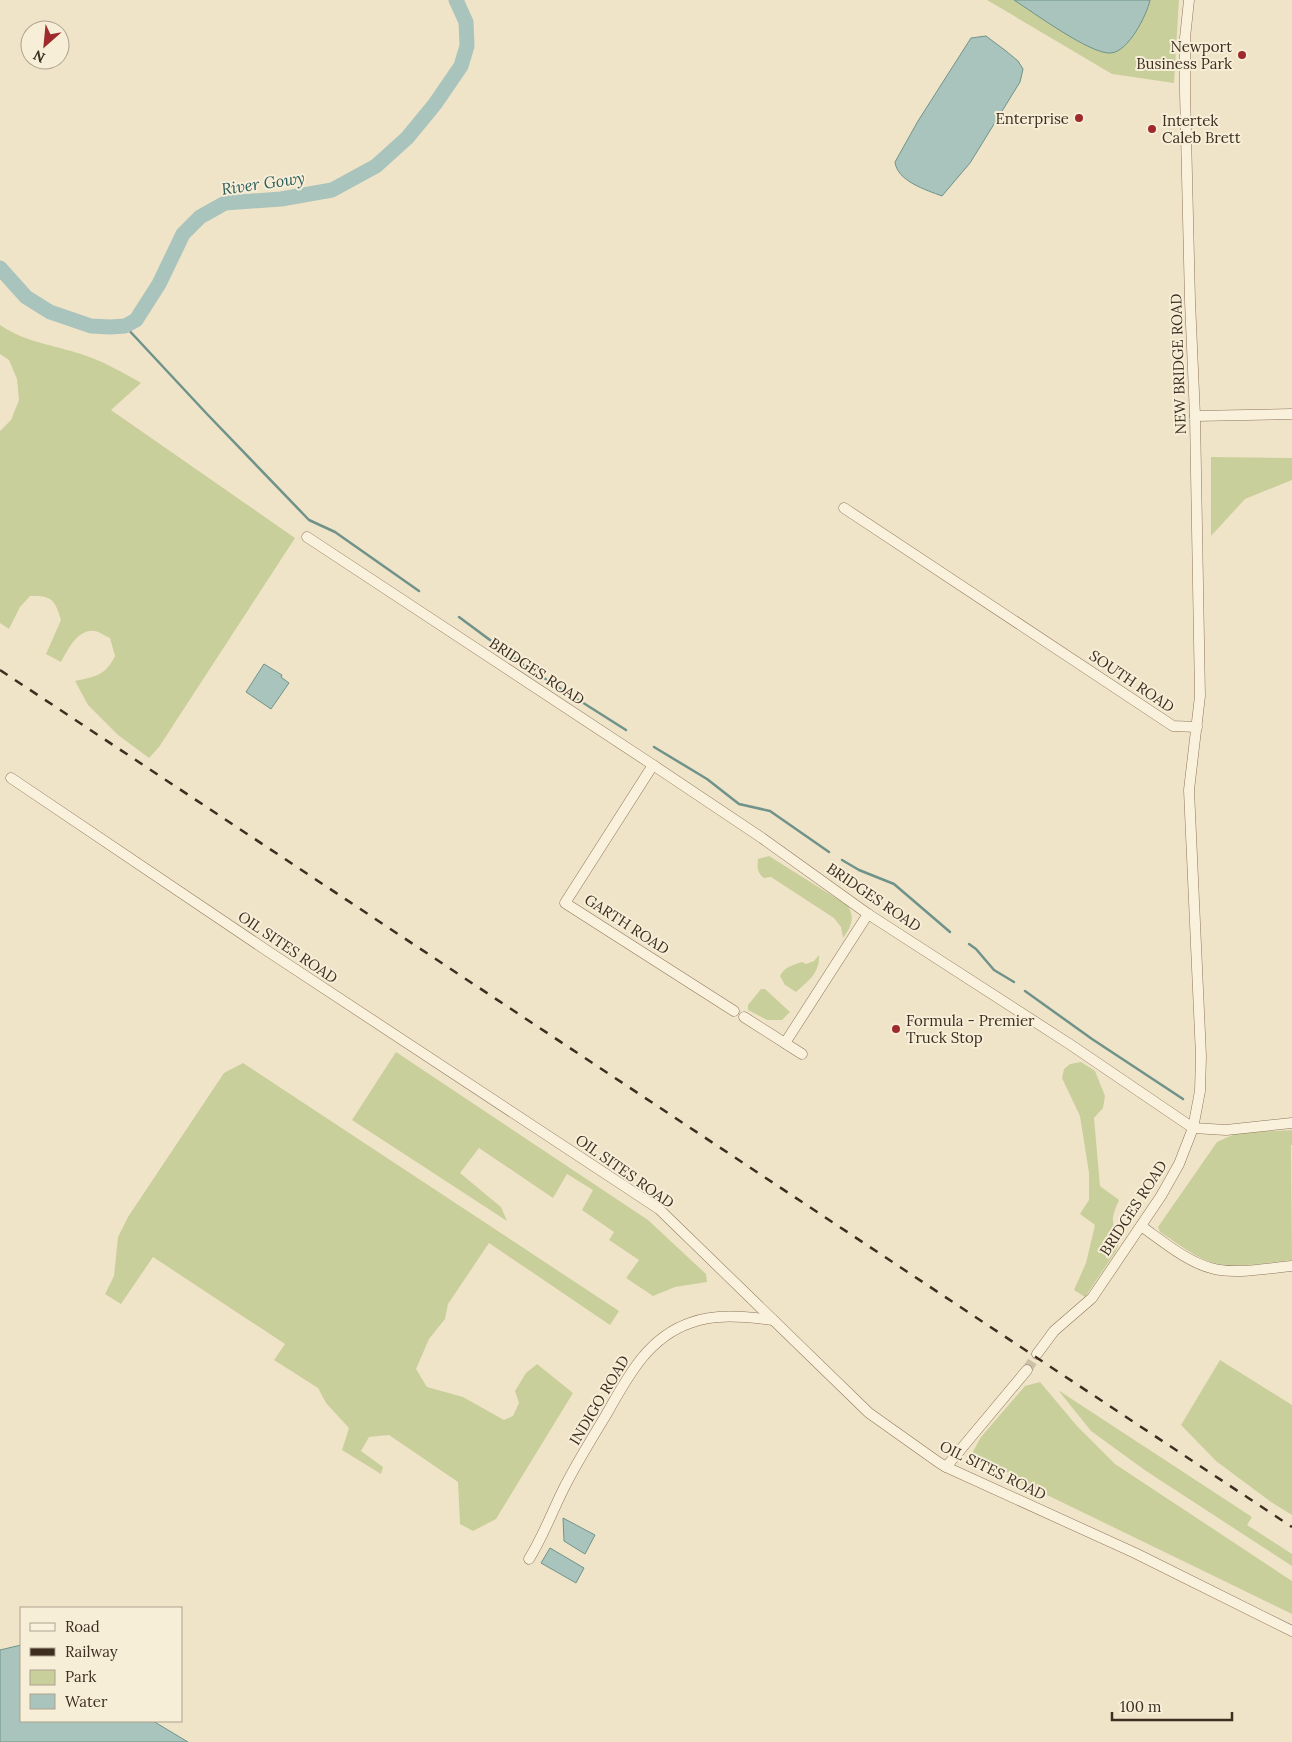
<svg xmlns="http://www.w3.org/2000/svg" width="1292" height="1742" viewBox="0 0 1292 1742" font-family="Lora,serif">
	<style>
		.green { fill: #c9cf9b }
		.water { fill: #a9c4bc; stroke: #6f938a }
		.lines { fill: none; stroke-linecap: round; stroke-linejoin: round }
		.stream { stroke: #6f938a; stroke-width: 2.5 }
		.river { stroke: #a9c4bc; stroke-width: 15 }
		.minor-tunnel { stroke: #ccc0a6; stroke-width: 10; stroke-dasharray: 10 5; stroke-linecap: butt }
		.minor-casing { stroke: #8d765c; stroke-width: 11 }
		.minor { stroke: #faf1dc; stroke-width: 10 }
		.rail { stroke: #3d2e20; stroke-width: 2.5; stroke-dasharray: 9 9; stroke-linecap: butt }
		.poi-dot { fill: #9e2a2b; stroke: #f7eed8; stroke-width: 2 }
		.labels { text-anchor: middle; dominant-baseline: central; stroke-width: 4; stroke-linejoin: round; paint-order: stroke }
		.poi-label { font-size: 15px; fill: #3d2e20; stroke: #f7eed8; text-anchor: end }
		.street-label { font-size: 15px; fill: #3d2e20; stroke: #f7eed8 }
		.water-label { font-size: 16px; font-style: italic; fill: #2f5d5a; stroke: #f7eed8 }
	</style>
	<rect width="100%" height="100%" fill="#f0e4c8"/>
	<g class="green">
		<path d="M987,0H1179L1174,83L1112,74Z"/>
		<path d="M0,325C25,342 53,345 81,354C102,361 121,371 141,383L111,410L295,538L159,747L149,758L118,735L88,705L75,681C95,677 106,675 115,656L110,638C105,636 100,632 95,631C77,629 68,650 61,662L46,654L61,620C55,600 52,595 30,596L20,607L9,629L0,623V431L11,420L19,400L17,379L9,360L0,354Z"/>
		<path d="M1211,457L1292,458V480L1245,499L1211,536Z"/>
		<path d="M769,856L847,905C856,917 851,927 843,938L841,927L834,918L771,877L764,878C757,872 757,868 758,859Z"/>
		<path d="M819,955C820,973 808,981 796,992L785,985L780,976C784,967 793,965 802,962L806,964L814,961Z"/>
		<path d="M761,989H765L790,1012L782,1020H767L748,1010V1005Z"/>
		<path d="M396,1052L648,1220L706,1274L707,1282L675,1287L653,1296L626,1278L639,1260L609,1240L614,1232L582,1210L593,1190L567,1174L553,1198L479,1148L460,1173L501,1207L507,1221L352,1120Z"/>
		<path d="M1081,1062L1095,1071L1105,1096L1103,1108L1094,1118L1100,1186L1119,1200C1112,1216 1109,1224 1121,1238L1116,1251L1085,1297L1074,1290L1086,1263L1095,1225L1080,1214L1089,1200V1173L1080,1116L1062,1078L1064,1069L1070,1064Z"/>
		<path d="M243,1063L619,1311L610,1325L489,1243L448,1304L445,1319L429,1339L416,1369L427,1387L463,1397L504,1420L513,1416L519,1403L515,1391L526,1373L537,1364L573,1393L496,1519L473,1531L460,1524L458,1482L389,1435L369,1437L361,1451L383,1467L381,1474L342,1450L349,1428L326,1403L318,1388L274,1360L285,1344L153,1257L121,1304L105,1294L114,1276L118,1237L128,1217L224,1073Z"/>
		<path d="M1292,1130V1145H1291L1292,1260C1264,1263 1230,1271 1203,1259C1188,1252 1174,1241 1160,1232L1158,1227L1217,1142L1237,1133Z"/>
		<path d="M1220,1360L1292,1405V1515L1271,1502L1216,1461L1181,1425Z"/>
		<path d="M1040,1382L1077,1426L1115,1464L1292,1581V1614L1008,1476L1009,1473L971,1455L981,1437L1025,1386Z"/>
		<path d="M1058,1390L1252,1517L1247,1525L1292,1554V1566L1146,1471L1091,1431Z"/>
	</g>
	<g class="water">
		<path d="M1014,0H1150C1147,15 1128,52 1111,53C1091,55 1033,12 1014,0Z"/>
		<path d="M986,36L1006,51L1018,61L1023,69L1020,82L970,163L942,196C926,190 897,181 895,162L918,121L971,38Z"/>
		<path d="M264,664L282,675L281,677L289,683L271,709L246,692Z"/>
		<path d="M563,1518L595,1535L585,1554L564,1541Z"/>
		<path d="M550,1548L584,1568L576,1583L541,1563Z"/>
		<path d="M21,1645V1721H153L188,1742H0V1650Z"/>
	</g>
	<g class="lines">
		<g class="stream">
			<path d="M125,326L207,414L309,520L335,532L419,591"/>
			<path d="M459,617L525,666L626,730"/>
			<path d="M654,747L707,779L739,804L770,811L829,852"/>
			<path d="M842,860L859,870L894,884L950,932"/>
			<path d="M969,944L976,949L994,970L1014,982"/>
			<path d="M1025,991L1092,1039L1183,1099"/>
		</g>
		<path class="river" d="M0,268L26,297L50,312L91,326L110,327L125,326L136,320L159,284L183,234L200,217L225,203L281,199L332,190L376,166L407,138L435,104L461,66L467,46L466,22L456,0"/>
		<path class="minor-tunnel" d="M1027,1370L1037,1354"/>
		<g class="minor-casing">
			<g id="minor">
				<path d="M1195,416L1292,414"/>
				<path d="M844,508L1173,726L1197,727"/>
				<path d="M307,537L653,765L762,838L868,914L1071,1045L1193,1128"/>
				<path d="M653,765L565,903L734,1011"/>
				<path d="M11,778L266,950L659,1209L869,1413L938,1462L946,1467L1135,1553L1292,1631"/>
				<path d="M744,1017L802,1054"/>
				<path d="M785,1043L868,914"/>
				<path d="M1193,1128L1226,1130L1292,1123"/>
				<path d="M1141,1226C1161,1240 1187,1262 1211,1268C1233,1275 1268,1268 1292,1266"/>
				<path d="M1037,1354L1054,1331L1092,1298L1161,1196L1179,1164L1193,1128L1200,1091L1201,1056L1189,790L1200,696L1195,416L1190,301L1185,92V38L1189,0"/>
				<path d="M946,1467L1027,1370"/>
				<path d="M529,1559C544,1535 553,1509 566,1484C578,1461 592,1438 606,1415C627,1378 647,1338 690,1323C717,1313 746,1317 773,1320"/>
			</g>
		</g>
		<use href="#minor" class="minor"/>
		<path class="rail" d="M0,670L1292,1527"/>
	</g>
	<g class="poi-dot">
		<circle cx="1242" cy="55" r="5"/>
		<circle cx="1079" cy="118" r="5"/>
		<circle cx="1152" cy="129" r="5"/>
		<circle cx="896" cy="1029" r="5"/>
	</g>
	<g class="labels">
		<g class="poi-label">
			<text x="1232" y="46">Newport<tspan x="1232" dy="17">Business Park</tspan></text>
			<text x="1069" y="118">Enterprise</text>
			<text x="1162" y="120" text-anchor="start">Intertek<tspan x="1162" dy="17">Caleb Brett</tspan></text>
			<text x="906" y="1020" text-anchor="start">Formula - Premier<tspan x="906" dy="17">Truck Stop</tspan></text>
		</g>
		<g class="street-label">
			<text transform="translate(1178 364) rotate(-92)">NEW BRIDGE ROAD</text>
			<text transform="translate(537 671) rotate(33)">BRIDGES ROAD</text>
			<text transform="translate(1132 681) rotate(34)">SOUTH ROAD</text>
			<text transform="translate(874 897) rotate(34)">BRIDGES ROAD</text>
			<text transform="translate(627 924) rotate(33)">GARTH ROAD</text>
			<text transform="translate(288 947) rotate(34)">OIL SITES ROAD</text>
			<text transform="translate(625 1171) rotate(35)">OIL SITES ROAD</text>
			<text transform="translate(1133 1208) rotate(-57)">BRIDGES ROAD</text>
			<text transform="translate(599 1400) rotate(-59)">INDIGO ROAD</text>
			<text transform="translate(993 1470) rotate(26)">OIL SITES ROAD</text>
		</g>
		<g class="water-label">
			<text transform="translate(263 183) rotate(-8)">River Gowy</text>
		</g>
	</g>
	<rect x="20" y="1607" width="162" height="115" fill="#f7eed8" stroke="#ada18e"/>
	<rect x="30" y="1623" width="25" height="8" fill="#faf1dc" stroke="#ada18e"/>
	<text x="65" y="1632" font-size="15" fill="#3d2e20">Road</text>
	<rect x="30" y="1648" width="25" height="8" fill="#3d2e20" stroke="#ada18e"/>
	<text x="65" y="1657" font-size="15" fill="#3d2e20">Railway</text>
	<rect x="30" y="1670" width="25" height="15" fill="#c9cf9b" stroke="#ada18e"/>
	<text x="65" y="1682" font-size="15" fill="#3d2e20">Park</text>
	<rect x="30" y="1694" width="25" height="15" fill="#a9c4bc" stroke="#ada18e"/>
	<text x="65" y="1707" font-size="15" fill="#3d2e20">Water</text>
	<g transform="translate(45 45) rotate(207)"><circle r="24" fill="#f7eed8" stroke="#ada18e"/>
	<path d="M0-4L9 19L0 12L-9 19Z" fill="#9e2a2b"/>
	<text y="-8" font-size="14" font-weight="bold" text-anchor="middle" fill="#3d2e20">N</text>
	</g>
	<path d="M1112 1712v8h120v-8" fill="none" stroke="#3d2e20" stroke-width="2.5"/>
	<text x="1120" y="1712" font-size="15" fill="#3d2e20" stroke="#f7eed8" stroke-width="4" paint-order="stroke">100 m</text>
</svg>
